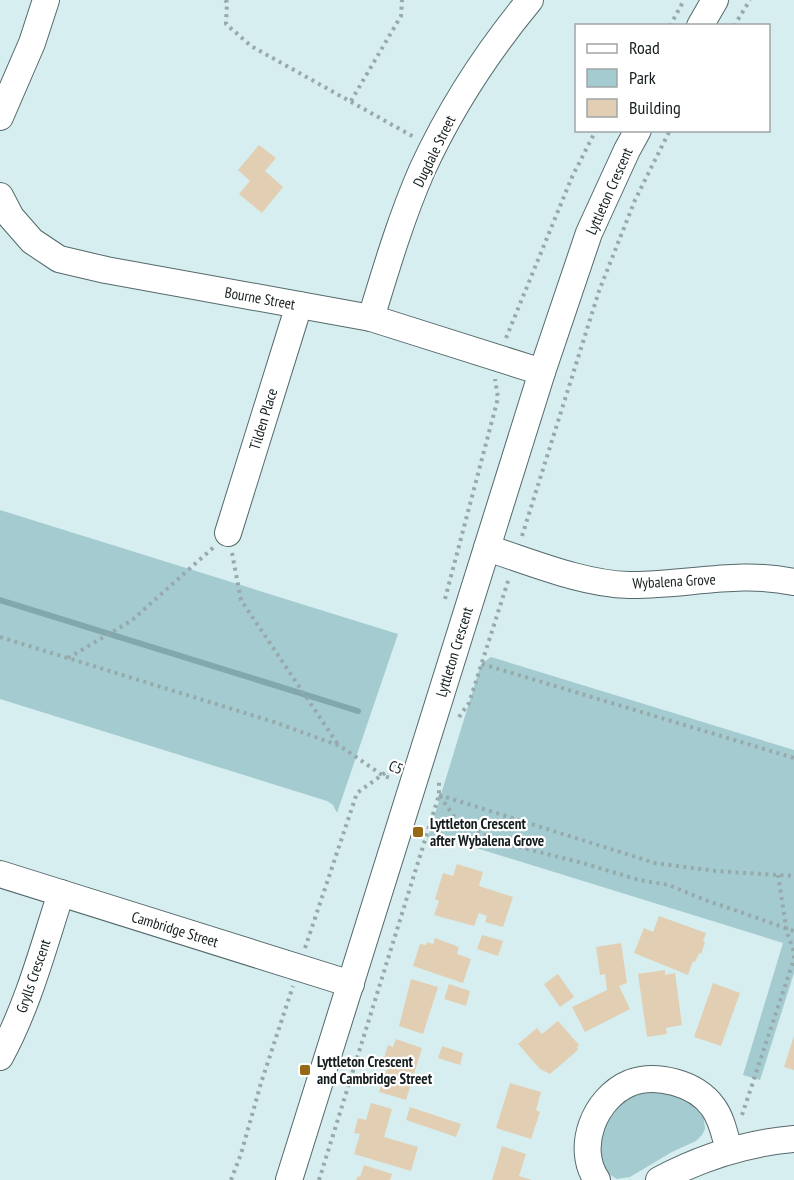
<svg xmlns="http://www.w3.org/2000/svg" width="794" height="1180" viewBox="0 0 794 1180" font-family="'PT Sans Narrow',sans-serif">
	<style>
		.green { fill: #a4ccd0 }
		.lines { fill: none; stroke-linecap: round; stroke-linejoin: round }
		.stream { stroke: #81a8ac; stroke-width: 6 }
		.building { fill: #e2cfb3 }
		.minor-casing { stroke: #54696b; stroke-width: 28 }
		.path { stroke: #97a9ab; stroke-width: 4; stroke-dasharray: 3 4.5; stroke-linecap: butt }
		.minor { stroke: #fff; stroke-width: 26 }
		.poi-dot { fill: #956915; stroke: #fff; stroke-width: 2 }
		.labels { text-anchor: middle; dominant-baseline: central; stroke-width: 4.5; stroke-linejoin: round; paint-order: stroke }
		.street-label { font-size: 15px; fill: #151d1e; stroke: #fff }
		.poi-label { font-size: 15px; font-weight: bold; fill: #151d1e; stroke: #fff; text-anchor: start }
	</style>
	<rect width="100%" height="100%" fill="#d6eef0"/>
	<g class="green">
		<path d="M0,510L398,634L337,813L333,805L327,801L0,699Z"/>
		<path d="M491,657L794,750V973L760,1080L743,1075L783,943L441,837H432L427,840L481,664Z"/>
		<path d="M663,1088L693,1103L700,1111L704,1119L705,1129L702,1135L696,1141L672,1152L630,1177L617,1179L609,1174L603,1164L599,1145L605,1117L625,1095Z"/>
	</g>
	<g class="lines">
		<path class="stream" d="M0,600L358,711"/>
	</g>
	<g class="building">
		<path d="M259,145L276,158L265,171L283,187L262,213L239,194L250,181L238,170Z"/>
		<path d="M457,864L483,872L479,886L513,897L503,927L485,922L487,916L479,913L474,926L434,915L439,901L435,899L443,873L453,876Z"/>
		<path d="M659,916L706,933L703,941L705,942L701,954L699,953L695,962L693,961L688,975L634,953L644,928L653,932Z"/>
		<path d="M482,935L503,941L498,956L477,949Z"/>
		<path d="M435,938L459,947L457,954L471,959L463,983L413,966L420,944L426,945L427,942L433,944Z"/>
		<path d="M621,943L627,983L619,986L630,1009L585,1032L572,1007L607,990L605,974L600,975L596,947Z"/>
		<path d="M665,970V975L675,973L682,1025L666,1028L667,1034L647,1037L638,974Z"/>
		<path d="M558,974L574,997L560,1007L544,984Z"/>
		<path d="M411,979L438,987L423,1034L399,1026Z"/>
		<path d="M713,983L740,993L721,1046L694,1037Z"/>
		<path d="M449,984L470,991L466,1006L444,999Z"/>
		<path d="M558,1021L579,1045L577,1047L578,1050L550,1074L540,1069L518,1044L537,1028L542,1034Z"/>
		<path d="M794,1036V1070L784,1067Z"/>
		<path d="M396,1039L422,1048L406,1100L379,1092L387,1069L381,1068L388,1045L393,1047Z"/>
		<path d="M442,1046L463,1053L460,1065L438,1058Z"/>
		<path d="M510,1083L541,1092L536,1110L540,1112L531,1139L496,1128Z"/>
		<path d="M371,1103L392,1109L384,1137L418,1147L411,1171L354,1154L360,1134L354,1133L358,1118L366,1120Z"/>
		<path d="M410,1107L461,1124L456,1137L406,1120Z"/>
		<path d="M502,1146L526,1154L519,1176L532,1180H492Z"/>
		<path d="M364,1165L392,1174L390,1180H356L358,1176L360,1177Z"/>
	</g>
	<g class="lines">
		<g class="minor-casing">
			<g id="minor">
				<path d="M700,26L715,0"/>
				<path d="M0,117L32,43L46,0"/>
				<path d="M0,196L11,217L32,241L59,259L106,270L371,318L542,372"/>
				<path d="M371,318C386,269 401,218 422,170C450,109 487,52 530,0"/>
				<path d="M228,533L299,305"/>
				<path d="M487,548C531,562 583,584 629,585C684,586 739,570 794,582"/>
				<path d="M0,874L351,984"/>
				<path d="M0,1057C28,1006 43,948 61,893"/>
				<path d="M289,1180L542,372L589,233L627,150L638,130"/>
				<path d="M597,1180C575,1148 594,1098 630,1083C656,1073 696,1083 713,1107C722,1119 725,1136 729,1150"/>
				<path d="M659,1180C702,1157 746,1143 794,1139"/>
			</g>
		</g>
		<g class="path">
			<path d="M225,0L227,2L226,24L251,46L414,137"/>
			<path d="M670,26L684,0"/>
			<path d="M734,26L750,0"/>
			<path d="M351,101L401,16L402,0"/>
			<path d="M506,338L572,177L596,130"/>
			<path d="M522,536L599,291L635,200L670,130"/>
			<path d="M232,553L241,600L339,746"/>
			<path d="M445,599L498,398L495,379"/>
			<path d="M0,637L274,722L340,746L382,775L392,779"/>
			<path d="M68,658L131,621L214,547"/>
			<path d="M482,664L794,758"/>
			<path d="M459,717L469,703L509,578"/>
			<path d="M439,795L655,863L716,871L794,876"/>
			<path d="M440,796L457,821L496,841L586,864L639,880L669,885L700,898L794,931"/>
			<path d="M305,948L357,793L396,765"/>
			<path d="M742,1115L794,959L793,948L787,933L778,875"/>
			<path d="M231,1180L241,1154L261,1083L293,986"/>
			<path d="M319,1180L439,795V782"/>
		</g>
		<use href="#minor" class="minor"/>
	</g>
	<g class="poi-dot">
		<rect x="412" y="826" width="12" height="12" rx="3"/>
		<rect x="299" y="1064" width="12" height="12" rx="3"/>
	</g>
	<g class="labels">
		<g class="street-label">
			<text transform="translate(434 151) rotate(-64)">Dugdale Street</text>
			<text transform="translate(609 191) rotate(-66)">Lyttleton Crescent</text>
			<text transform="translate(260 298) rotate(10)">Bourne Street</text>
			<text transform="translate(263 419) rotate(-73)">Tilden Place</text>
			<text transform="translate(674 581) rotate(-3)">Wybalena Grove</text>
			<text transform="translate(454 652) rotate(-73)">Lyttleton Crescent</text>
			<text transform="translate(396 767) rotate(23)">C5</text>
			<text transform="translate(175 929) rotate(17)">Cambridge Street</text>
			<text transform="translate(33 976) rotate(-71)">Grylls Crescent</text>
		</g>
		<g class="poi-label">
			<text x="430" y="823">Lyttleton Crescent<tspan x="430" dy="17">after Wybalena Grove</tspan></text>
			<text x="317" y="1061">Lyttleton Crescent<tspan x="317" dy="17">and Cambridge Street</tspan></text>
		</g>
	</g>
	<rect x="575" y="24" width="195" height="108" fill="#ffffff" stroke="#a1a5a5" stroke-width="1.5"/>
	<rect x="587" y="44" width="30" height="9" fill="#ffffff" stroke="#a1a5a5" stroke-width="1.5"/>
	<text x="629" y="54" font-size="18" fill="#151d1e">Road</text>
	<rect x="587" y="69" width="30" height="18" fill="#a4ccd0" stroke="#a1a5a5" stroke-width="1.5"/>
	<text x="629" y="84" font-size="18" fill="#151d1e">Park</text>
	<rect x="587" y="99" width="30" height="18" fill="#e2cfb3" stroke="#a1a5a5" stroke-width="1.5"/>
	<text x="629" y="114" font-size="18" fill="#151d1e">Building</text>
</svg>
